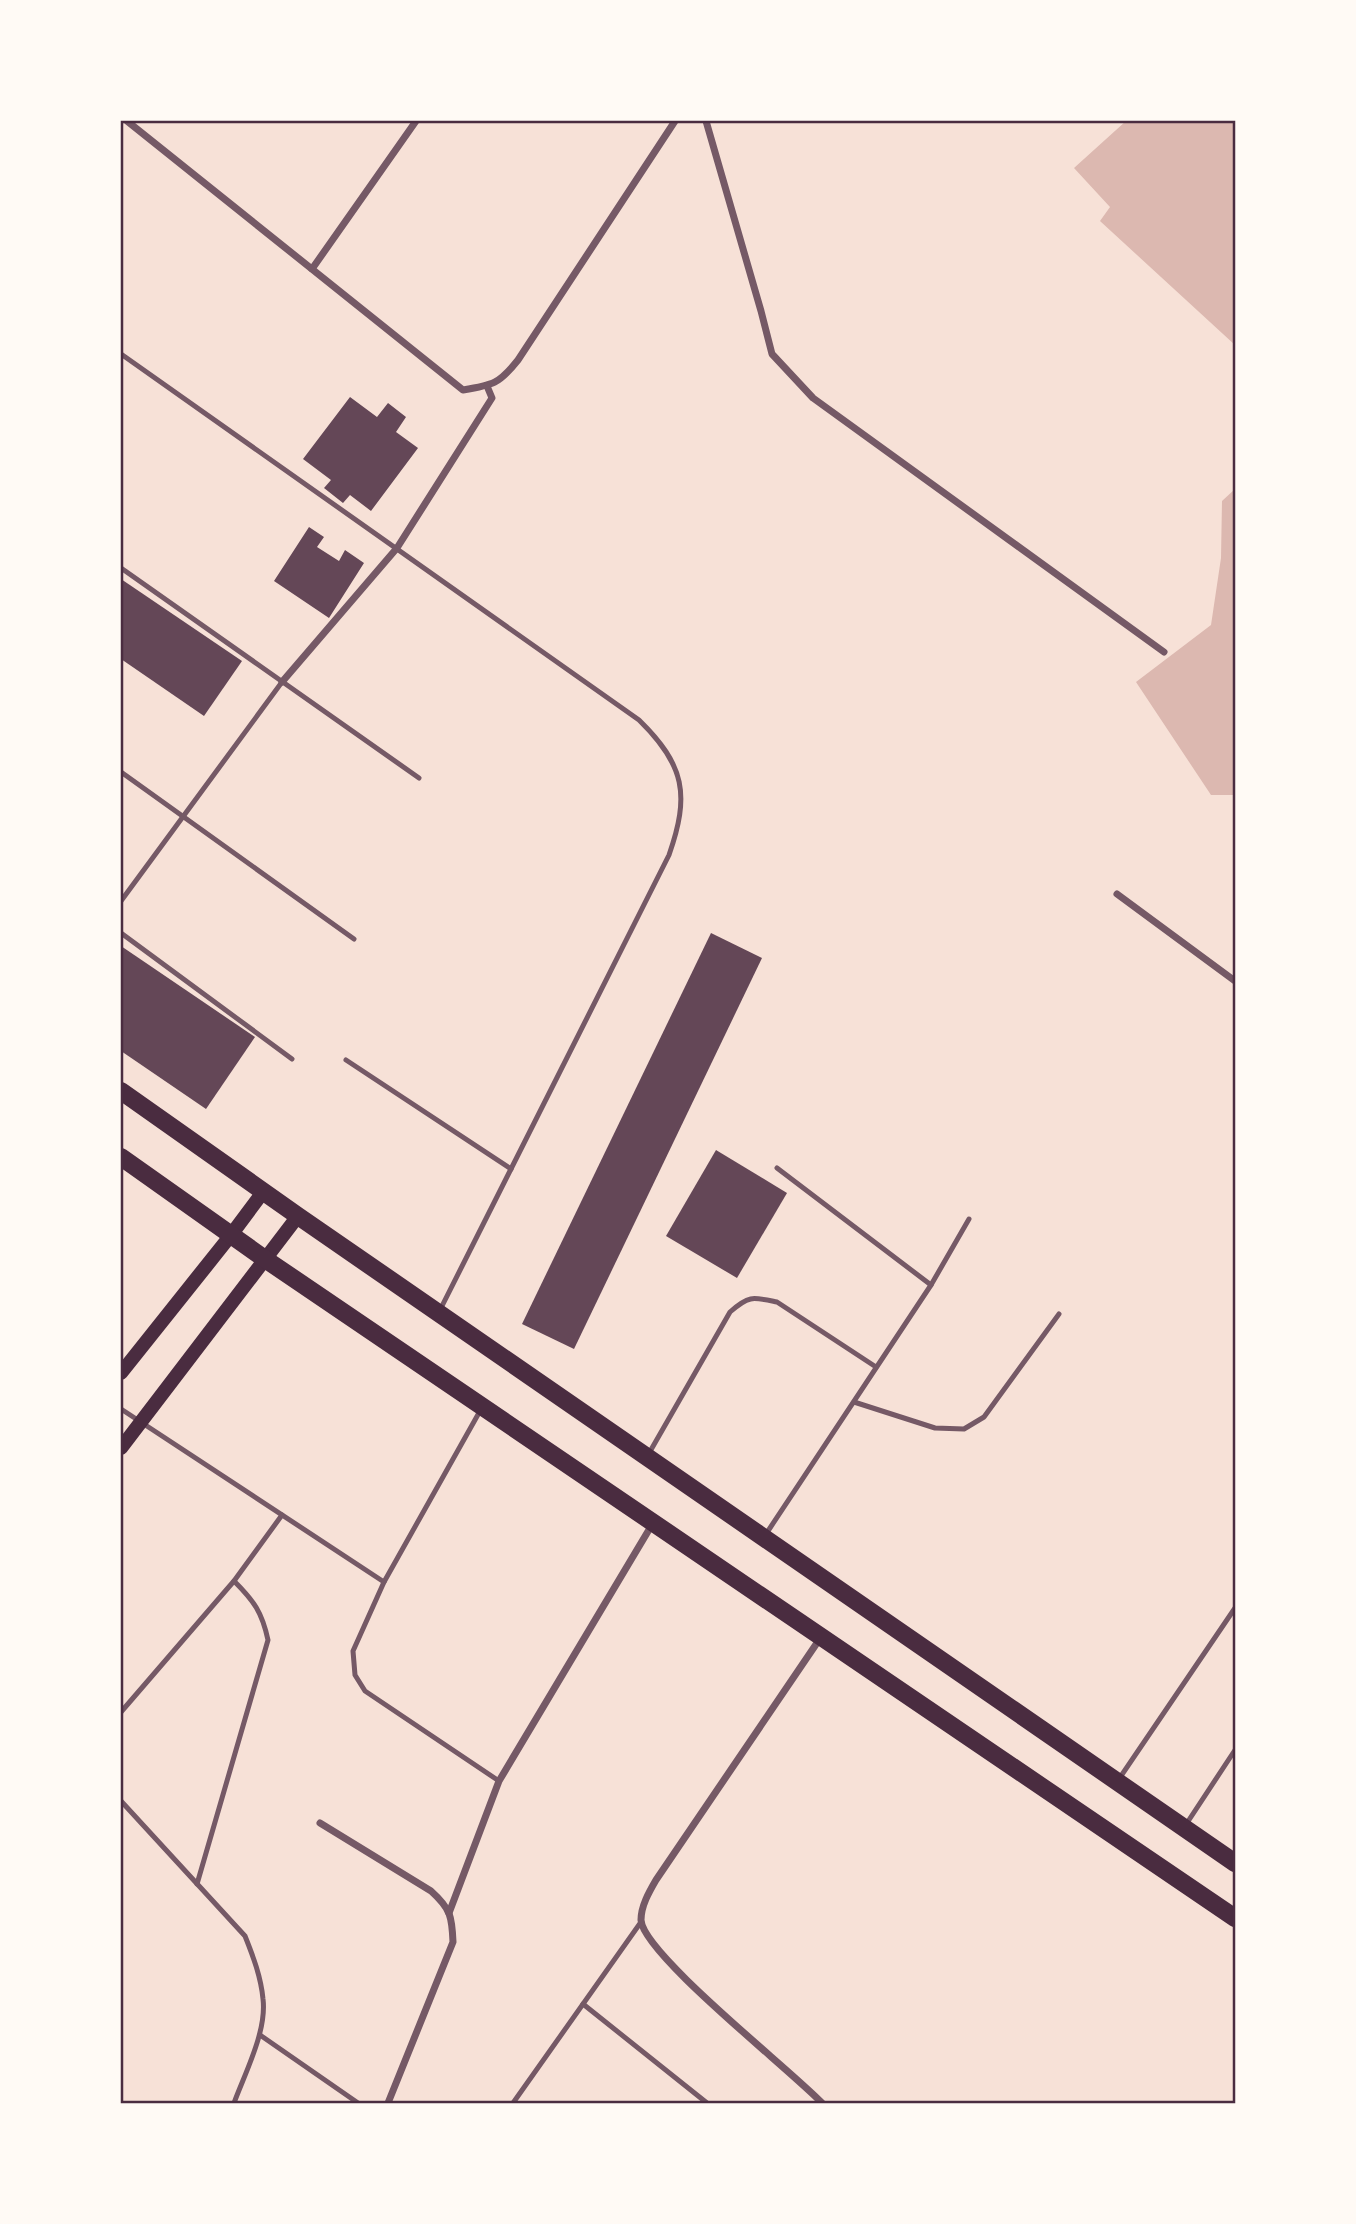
<svg xmlns="http://www.w3.org/2000/svg" width="1356" height="2224" viewBox="0 0 1356 2224" font-family="Quicksand,sans-serif">
	<style>
		.water { fill: #dcb8b0 }
		.building { fill: #644757 }
		.lines { fill: none; stroke-linecap: round; stroke-linejoin: round }
		.service { stroke: #755966; stroke-width: 5 }
		.minor { stroke: #755966; stroke-width: 7 }
		.secondary { stroke: #4a2c40; stroke-width: 14 }
		.primary { stroke: #4a2c40; stroke-width: 18 }
		.neatline { fill: none; stroke: #4a2c40; stroke-width: 2.5 }
	</style>
	<rect width="100%" height="100%" fill="#f7e1d7"/>
	<g class="water">
		<path d="M1126,121H1235V345L1100,221L1110,207L1074,168Z"/>
		<path d="M1235,489V795H1211L1136,682L1211,625L1221,558L1222,501Z"/>
	</g>
	<g class="building">
		<path d="M350,397L377,417L388,403L406,417L396,432L418,448L371,511L350,495L343,503L324,488L331,480L303,459Z"/>
		<path d="M309,527L324,537L317,547L339,561L345,550L364,563L329,618L274,581Z"/>
		<path d="M121,579L242,661L204,716L121,659Z"/>
		<path d="M711,933L762,958L574,1349L522,1324Z"/>
		<path d="M121,946L255,1037L206,1109L121,1051Z"/>
		<path d="M716,1150L787,1193L737,1278L666,1236Z"/>
	</g>
	<g class="lines">
		<g class="service">
			<path d="M121,354L639,720C685,765 690,795 669,855L440,1310"/>
			<path d="M121,568L419,778"/>
			<path d="M121,772L354,939"/>
			<path d="M121,901L282,682"/>
			<path d="M121,933L292,1059"/>
			<path d="M346,1060L511,1169"/>
			<path d="M777,1168L931,1285"/>
			<path d="M854,1402L935,1428L964,1429L984,1417L1059,1314"/>
			<path d="M121,1409L384,1582"/>
			<path d="M480,1411L384,1582L353,1651L355,1675L365,1691L499,1781"/>
			<path d="M648,1455L730,1312C749,1295 753,1297 777,1302L876,1367"/>
			<path d="M766,1534L931,1285L969,1219"/>
			<path d="M121,1712L234,1581L282,1515"/>
			<path d="M1119,1779L1235,1608"/>
			<path d="M121,1801L245,1936C253,1956 261,1977 263,1999C267,2031 245,2073 234,2103"/>
			<path d="M1185,1826L1235,1750"/>
			<path d="M197,1884L268,1640C262,1612 254,1601 234,1581"/>
			<path d="M583,2004L707,2103"/>
			<path d="M260,2035L358,2103"/>
			<path d="M513,2103L641,1922"/>
		</g>
		<g class="minor">
			<path d="M127,121L463,390C493,385 499,384 518,360L675,121"/>
			<path d="M706,121L761,311L772,354L813,398L1164,652"/>
			<path d="M312,269L416,121"/>
			<path d="M282,682L397,548L492,398L487,386"/>
			<path d="M1117,894L1235,981"/>
			<path d="M821,1637L656,1880C649,1892 641,1906 641,1920C643,1954 792,2071 822,2103"/>
			<path d="M320,1823L431,1891C451,1909 452,1917 453,1942L388,2103"/>
			<path d="M449,1913L499,1781L653,1523"/>
		</g>
		<g class="secondary">
			<path d="M121,1373L231,1235L263,1192"/>
			<path d="M121,1448L298,1216"/>
		</g>
		<g class="primary">
			<path d="M121,1091L298,1216L1235,1863"/>
			<path d="M121,1157L265,1259L1235,1918"/>
		</g>
	</g>
	<rect width="1356" height="2224" fill="none" stroke="#fffaf5" stroke-width="245"/>
	<rect x="122" y="122" width="1112" height="1980" class="neatline"/>
</svg>
